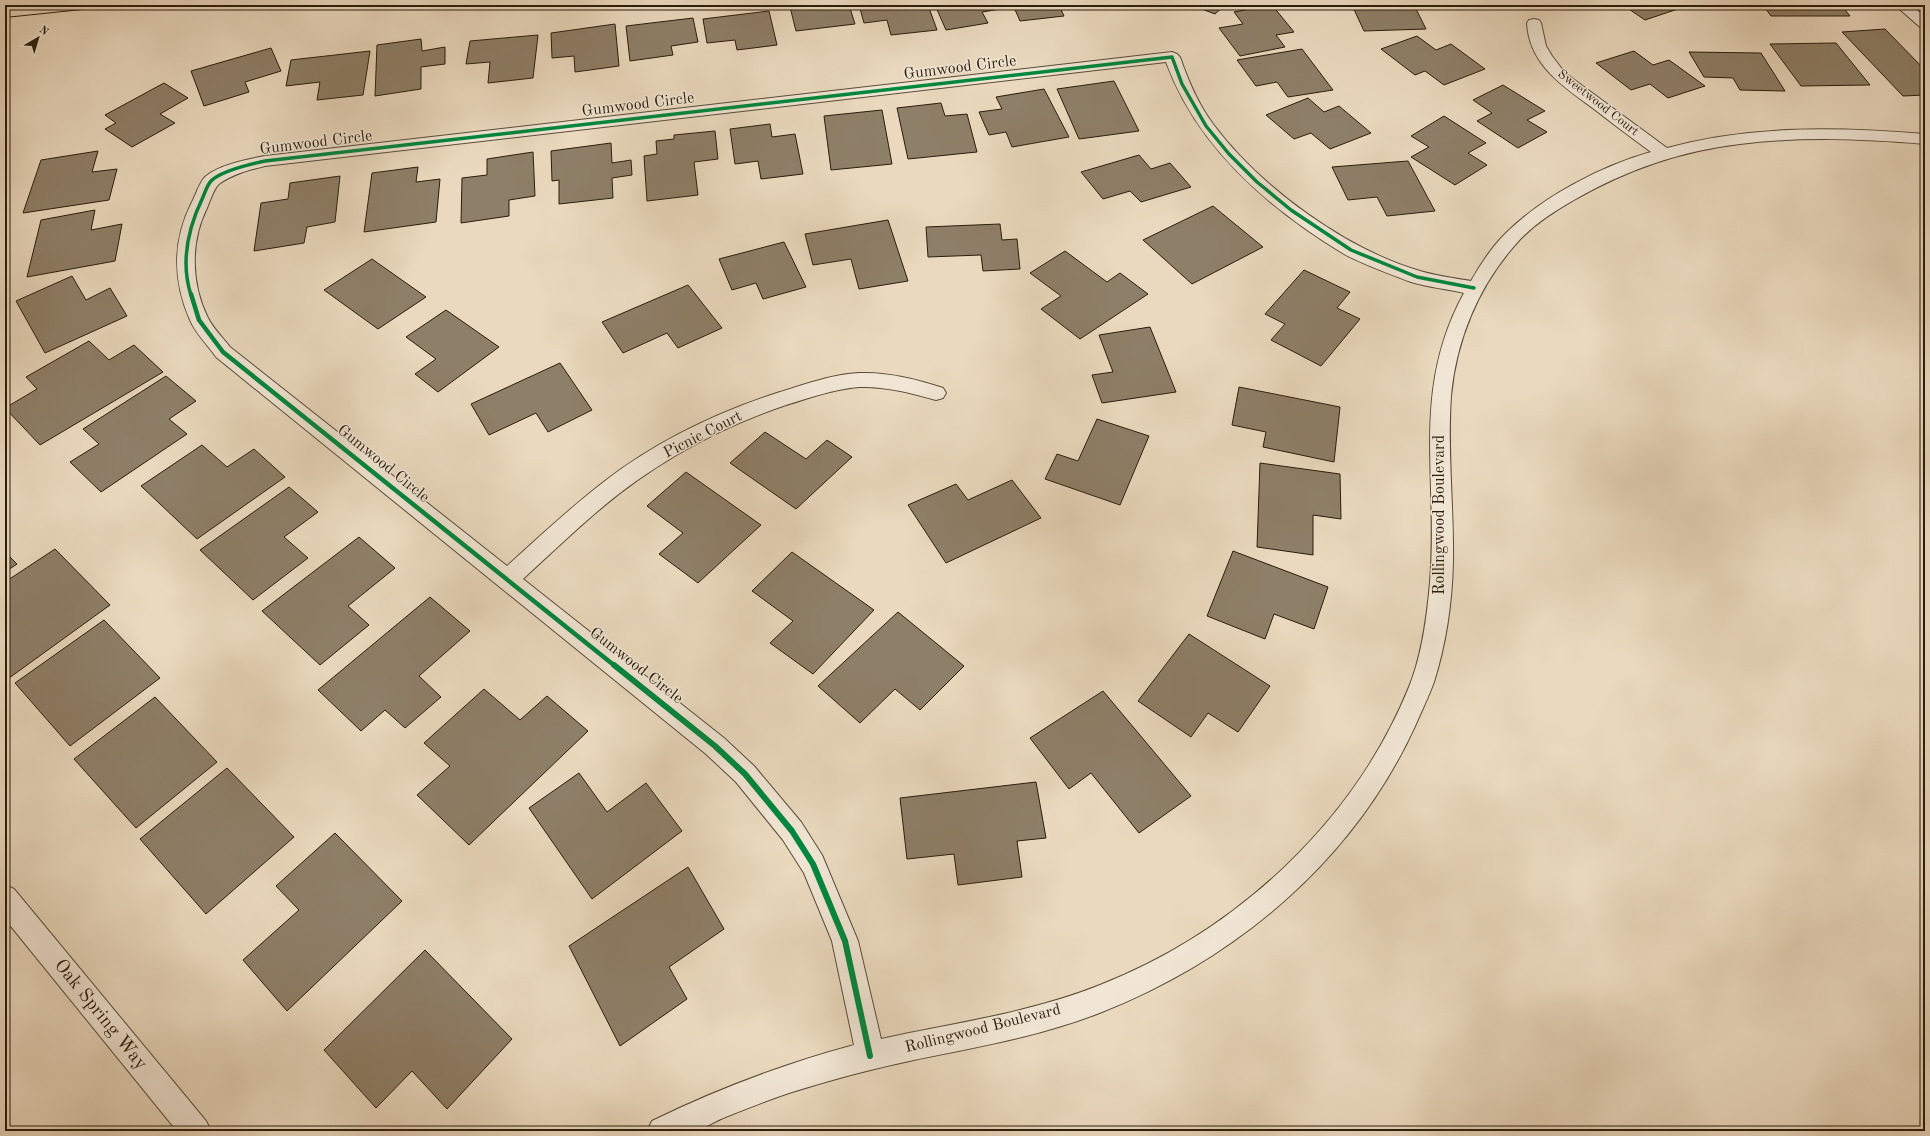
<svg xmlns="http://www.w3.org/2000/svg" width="1930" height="1136" viewBox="0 0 1930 1136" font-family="'Old Standard TT',serif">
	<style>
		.building { fill: #8e7f68; stroke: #2a1d0b }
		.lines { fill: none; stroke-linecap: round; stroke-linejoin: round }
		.minor-casing { stroke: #5a4c38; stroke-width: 2 }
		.highway-casing { stroke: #2a1d0b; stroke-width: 2 }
		.minor { fill: #f1e6d5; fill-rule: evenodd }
		.highway { fill: #ead9be; fill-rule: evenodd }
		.cycleway-far2-casing { stroke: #f1e6d5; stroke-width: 5.5 }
		.cycleway-far1-casing { stroke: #f1e6d5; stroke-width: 7 }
		.cycleway-casing { stroke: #f1e6d5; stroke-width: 8 }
		.cycleway-far2 { stroke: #00873e; stroke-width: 3.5 }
		.cycleway-far1 { stroke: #00873e; stroke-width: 4.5 }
		.cycleway { stroke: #00873e; stroke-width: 6 }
		.labels { text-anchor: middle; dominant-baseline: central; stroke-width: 3; stroke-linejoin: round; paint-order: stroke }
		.far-street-label { font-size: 13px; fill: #2a1d0b; stroke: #f1e6d5 }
		.street-label { font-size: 16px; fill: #2a1d0b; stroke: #f1e6d5 }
		.near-street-label { font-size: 19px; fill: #2a1d0b; stroke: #f1e6d5 }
	</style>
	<rect width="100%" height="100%" fill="#ead9be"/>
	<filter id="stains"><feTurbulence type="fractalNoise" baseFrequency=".005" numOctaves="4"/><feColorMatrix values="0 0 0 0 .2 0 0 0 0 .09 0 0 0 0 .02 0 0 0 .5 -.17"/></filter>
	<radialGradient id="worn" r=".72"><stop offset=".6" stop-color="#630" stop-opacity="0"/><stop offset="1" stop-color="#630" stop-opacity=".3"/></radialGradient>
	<g class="building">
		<path d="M806,5H849L855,24L796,31L790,7Z"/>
		<path d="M859,5H928L937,30L891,35L887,20L864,23Z"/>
		<path d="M935,5H1005L1007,8L982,12L988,23L946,30Z"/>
		<path d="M1013,5H1059L1064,16L1020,21Z"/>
		<path d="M1191,5H1225L1215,14Z"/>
		<path d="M1272,5L1294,32L1276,35L1285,47L1240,56L1219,28L1243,24L1234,12Z"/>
		<path d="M1352,5H1414L1426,29L1364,31Z"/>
		<path d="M1623,5H1672L1678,9L1645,20Z"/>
		<path d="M1763,5H1841L1850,16H1771Z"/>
		<path d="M769,11L777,45L737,50L735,40L707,43L703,19Z"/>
		<path d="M693,18L698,42L671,46L673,55L630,61L626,26Z"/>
		<path d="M615,24L619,66L575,72L574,56L552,58L551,33Z"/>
		<path d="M1885,29L1925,70V95L1903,96L1842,32Z"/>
		<path d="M538,35L533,78L488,83L490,62L466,64L470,41Z"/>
		<path d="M1417,36L1436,50L1451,44L1485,69L1444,85L1425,71L1415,75L1381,49Z"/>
		<path d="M421,39L422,51L445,47V64L421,67V89L375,96L377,45Z"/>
		<path d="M1836,43L1870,85L1801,86L1770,44Z"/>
		<path d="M271,48L281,71L245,82L249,92L204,106L191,71Z"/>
		<path d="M1302,49L1333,90L1288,97L1277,82L1256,86L1237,60Z"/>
		<path d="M370,51L363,95L317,100L320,82L286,86L291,60Z"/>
		<path d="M1634,51L1653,65L1669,60L1705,86L1668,98L1650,84L1631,90L1596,63Z"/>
		<path d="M1689,52L1761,53L1785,91L1740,90L1733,78L1704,77Z"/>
		<path d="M1114,81L1139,131L1079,139L1057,89Z"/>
		<path d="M164,83L188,98L160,114L175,123L132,147L105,129L116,123L105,115Z"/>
		<path d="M1503,85L1545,111L1527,120L1547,132L1518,148L1477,121L1492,113L1473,100Z"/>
		<path d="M1044,89L1069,137L1012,147L1006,132L989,135L979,112L1002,109L996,97Z"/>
		<path d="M1308,98L1324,112L1339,106L1371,133L1330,149L1311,133L1294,139L1266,115Z"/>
		<path d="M941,103L945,116L967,114L977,152L908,159L897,108Z"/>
		<path d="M882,110L892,164L831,170L824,116Z"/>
		<path d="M1444,116L1486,143L1468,153L1487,165L1455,185L1411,157L1429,147L1411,136Z"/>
		<path d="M770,124L772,137L795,134L803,174L761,179L758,161L735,164L730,129Z"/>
		<path d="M715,131L718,159L694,162L698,195L647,201L644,156L657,154L656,141L674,139V135Z"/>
		<path d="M611,143L612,163L631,160L632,175L612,178L613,198L559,204V180L552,181L551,151Z"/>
		<path d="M98,151L92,172L117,169L109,200L23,213L41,160Z"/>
		<path d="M533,152L535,196L509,200V216L461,223L462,178L487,175V159Z"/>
		<path d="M1139,155L1151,169L1170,163L1191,187L1141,202L1130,191L1103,199L1081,172Z"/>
		<path d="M1408,161L1435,211L1387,216L1377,197L1348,200L1332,167Z"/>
		<path d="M418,167L416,182L440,179L436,222L364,232L372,173Z"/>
		<path d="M340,176L335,222L307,227L304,243L254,251L261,203L288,199L290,183Z"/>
		<path d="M1213,206L1263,247L1192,284L1143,240Z"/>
		<path d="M95,210L91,230L122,224L115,261L27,277L41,220Z"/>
		<path d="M888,220L908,281L859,289L851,259L813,265L805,234Z"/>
		<path d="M1000,224L1002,240L1017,239L1020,269L983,271L981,255L928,257L926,227Z"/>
		<path d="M784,242L806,287L763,299L756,283L732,290L719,259Z"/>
		<path d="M1065,251L1107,282L1120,273L1148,294L1080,339L1041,309L1061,296L1030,273Z"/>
		<path d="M372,259L426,297L378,329L324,290Z"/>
		<path d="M1304,270L1350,292L1337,308L1360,319L1321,366L1271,340L1285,324L1265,314Z"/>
		<path d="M72,276L86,300L110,288L127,316L45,353L16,301Z"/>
		<path d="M688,285L722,328L678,348L667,333L623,353L602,322Z"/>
		<path d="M446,310L499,347L438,392L415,374L436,359L406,337Z"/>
		<path d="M1150,327L1176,392L1102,403L1092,375L1113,372L1099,335Z"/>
		<path d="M89,341L109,360L134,345L163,372L40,445L5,408L37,389L26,377Z"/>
		<path d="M560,363L592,410L548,432L536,413L489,435L471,404Z"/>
		<path d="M166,376L196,401L169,419L187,434L101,492L70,462L99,444L83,429Z"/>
		<path d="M1239,387L1340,407L1334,462L1263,447L1266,432L1232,425Z"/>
		<path d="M1097,419L1149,436L1120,505L1045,479L1057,454L1078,461Z"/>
		<path d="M765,432L806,459L827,440L852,457L796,509L730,463Z"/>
		<path d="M202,445L227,467L254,449L285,477L197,539L141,486Z"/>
		<path d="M1260,463L1340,474L1341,519L1313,515V555L1257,547Z"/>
		<path d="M686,472L761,525L698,583L659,554L683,533L647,506Z"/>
		<path d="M1012,480L1041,518L946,563L908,505L956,484L968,500Z"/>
		<path d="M289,487L318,512L284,537L308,558L253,600L200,550Z"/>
		<path d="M359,537L395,568L348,606L369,625L320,665L262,611Z"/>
		<path d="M55,549L110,605L5,681V582Z"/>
		<path d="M1233,551L1328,587L1314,629L1274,614L1265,639L1207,616Z"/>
		<path d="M5,552L17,564L5,572Z"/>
		<path d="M792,552L874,610L813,674L770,643L793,621L752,591Z"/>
		<path d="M430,597L470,631L419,676L441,697L405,728L385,710L361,731L318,690Z"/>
		<path d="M898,612L964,666L920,710L895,689L860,723L818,686Z"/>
		<path d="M104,620L160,678L70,746L15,683Z"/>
		<path d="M1189,634L1270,686L1238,732L1208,713L1191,737L1138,701Z"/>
		<path d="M484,689L520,720L547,696L588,731L469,845L417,795L450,766L424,743Z"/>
		<path d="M1103,691L1191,796L1139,833L1091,773L1069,789L1030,738Z"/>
		<path d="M155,697L217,762L136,828L74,759Z"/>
		<path d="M227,768L294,837L206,914L140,839Z"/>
		<path d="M579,773L607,812L646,783L682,831L592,899L529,808Z"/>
		<path d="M1036,782L1046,838L1017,841L1022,877L958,885L954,854L907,859L900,798Z"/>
		<path d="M335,833L402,901L287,1011L243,960L299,910L276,886Z"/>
		<path d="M688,867L724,929L669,967L687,999L620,1046L569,946Z"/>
		<path d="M425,950L512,1039L447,1109L412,1071L376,1108L324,1050Z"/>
	</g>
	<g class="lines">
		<g class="minor-casing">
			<g id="minor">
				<path d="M1895,5H1911L1925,17V28L1920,27Z"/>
				<path d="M1534,19L1539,20L1541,23L1546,46L1552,56L1565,73L1667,148C1752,125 1838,127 1925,134V144C1863,139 1802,136 1740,144C1680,151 1626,170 1574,200C1553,212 1531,226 1515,245C1478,287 1456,341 1451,396C1447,452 1454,507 1453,563C1452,603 1446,644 1434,682C1429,696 1422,710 1416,724C1355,859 1238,958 1102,1012C1042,1036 977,1047 914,1060C871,1069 830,1080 789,1093C768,1100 748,1108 728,1116C717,1120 705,1128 694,1131C681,1134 661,1131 647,1131L652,1121C717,1089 784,1064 854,1045L832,941L804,873L783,840L736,782L706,754L216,357C208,345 195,333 190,320C173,281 172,243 191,204C195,197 199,183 205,177C218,165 248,159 265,156L1172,52L1177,54L1180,57C1188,80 1198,104 1213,124C1260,187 1345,249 1420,271C1436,276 1454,278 1471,281C1480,265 1492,247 1505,234C1542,197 1601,166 1651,152C1632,138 1613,124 1594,109C1564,87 1529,65 1527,23L1529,20ZM1166,62C1197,147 1268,208 1344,254C1360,263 1392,275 1411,282C1427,287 1447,289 1464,293C1410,392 1439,478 1430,582C1427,617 1422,655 1409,687C1354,823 1235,932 1100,985C1030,1013 954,1023 881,1039L858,941L822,855L801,822L754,766L724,738L523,579C548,556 573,532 599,510C653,464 718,428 786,405C809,398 834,389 859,387C885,386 911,393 936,400L943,398L946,393L943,388C916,379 888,372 860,373C833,374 806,384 780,392C718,412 657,441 605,481C571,507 539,537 507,566L230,347C223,338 213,328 208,318C191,284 190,242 207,208C210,201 214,188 219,184C233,174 249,170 265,166Z"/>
				<path d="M5,885L14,889L206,1121L211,1131H177L5,919Z"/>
			</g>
		</g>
		<g class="highway-casing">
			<path id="highway" d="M40,5H89L87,8L82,9L5,17V9Z"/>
		</g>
		<use href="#minor" class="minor"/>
		<use href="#highway" class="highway"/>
		<g class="cycleway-far2-casing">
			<path id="cycleway-far2" d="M191,295C180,261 188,228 203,197C205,193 207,185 211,181C221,171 251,164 265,161L1172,57L1182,84L1206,126L1229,154L1257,182L1291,210L1351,250L1417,277L1474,288"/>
		</g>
		<g class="cycleway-far1-casing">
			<path id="cycleway-far1" d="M191,294L199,320L223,352L615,666"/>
		</g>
		<g class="cycleway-casing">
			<path id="cycleway" d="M614,665L715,746L745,774L792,831L813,864L845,941L870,1056"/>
		</g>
		<use href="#cycleway-far2" class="cycleway-far2"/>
		<use href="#cycleway-far1" class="cycleway-far1"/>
		<use href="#cycleway" class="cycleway"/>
	</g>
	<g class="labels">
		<g class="far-street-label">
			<text transform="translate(1598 103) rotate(38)">Sweetwood Court</text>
		</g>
		<g class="street-label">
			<text transform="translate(960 68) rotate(-7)">Gumwood Circle</text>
			<text transform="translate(638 105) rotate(-7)">Gumwood Circle</text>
			<text transform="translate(316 143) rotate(-7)">Gumwood Circle</text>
			<text transform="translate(703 435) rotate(-27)">Picnic Court</text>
			<text transform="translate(383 464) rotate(39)">Gumwood Circle</text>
			<text transform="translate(1440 515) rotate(-90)">Rollingwood Boulevard</text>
			<text transform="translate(636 666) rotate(38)">Gumwood Circle</text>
			<text transform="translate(983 1029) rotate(-14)">Rollingwood Boulevard</text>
		</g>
		<g class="near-street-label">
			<text transform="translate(100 1015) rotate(51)">Oak Spring Way</text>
		</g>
	</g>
	<rect width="1930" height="1136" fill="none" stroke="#ead9be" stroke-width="20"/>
	<rect x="6" y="6" width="1918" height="1124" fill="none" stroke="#2a1d0b" stroke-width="2"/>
	<rect x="10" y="10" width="1910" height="1116" fill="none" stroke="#2a1d0b"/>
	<g transform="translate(38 38) rotate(38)" stroke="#f1e6d5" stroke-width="3" paint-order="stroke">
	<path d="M0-3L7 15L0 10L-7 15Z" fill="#2a1d0b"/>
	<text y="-6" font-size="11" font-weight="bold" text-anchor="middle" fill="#2a1d0b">N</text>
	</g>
	<rect width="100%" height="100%" filter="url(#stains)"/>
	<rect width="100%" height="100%" fill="url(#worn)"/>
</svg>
